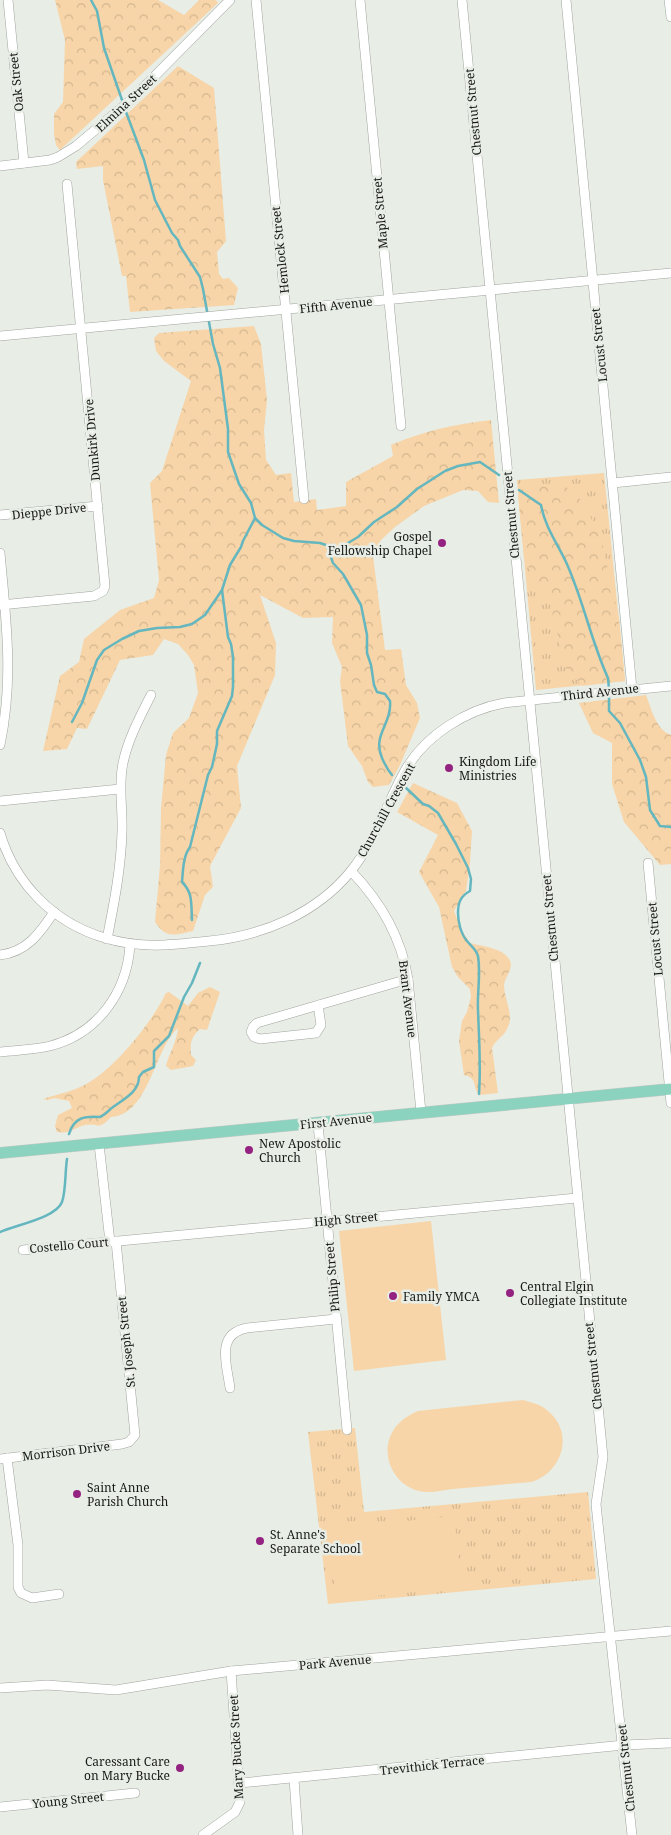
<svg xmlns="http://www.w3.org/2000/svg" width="671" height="1835" viewBox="0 0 671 1835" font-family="'Noto Serif',serif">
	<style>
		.grass { fill: url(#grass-tufts) }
		.forest { fill: url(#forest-crowns) }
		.pitch { fill: #f7d5a8 }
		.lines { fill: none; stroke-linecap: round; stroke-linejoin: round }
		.stream { stroke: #64b6bf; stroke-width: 2.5 }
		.minor-casing { stroke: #9fa49e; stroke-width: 10 }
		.major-casing { stroke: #c8c8c7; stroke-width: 12 }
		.minor { stroke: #fff; stroke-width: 9 }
		.major { stroke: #8bd3bf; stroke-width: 11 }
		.poi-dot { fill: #942281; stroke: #e8ede6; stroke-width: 2 }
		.labels { text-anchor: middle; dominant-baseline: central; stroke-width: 5; stroke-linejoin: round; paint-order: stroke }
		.street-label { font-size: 12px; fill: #181917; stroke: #e8ede6 }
		.poi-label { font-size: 12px; fill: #181917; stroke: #e8ede6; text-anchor: start }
	</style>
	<defs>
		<pattern id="grass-tufts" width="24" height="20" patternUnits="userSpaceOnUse" patternTransform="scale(1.25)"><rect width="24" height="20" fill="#f7d5a8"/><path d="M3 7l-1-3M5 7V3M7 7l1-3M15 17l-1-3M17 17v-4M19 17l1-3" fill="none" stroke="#d3b690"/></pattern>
		<pattern id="forest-crowns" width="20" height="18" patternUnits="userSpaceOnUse" patternTransform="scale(1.25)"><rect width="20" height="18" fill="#f7d5a8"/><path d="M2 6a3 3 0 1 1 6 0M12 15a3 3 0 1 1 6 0" fill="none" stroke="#d3b690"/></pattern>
	</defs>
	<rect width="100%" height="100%" fill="#e8ede6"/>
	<g class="grass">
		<path d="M604,473L625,681L536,690L517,480Z"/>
		<path d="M355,1428L364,1512L588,1492L596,1579L328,1604L308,1432Z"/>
	</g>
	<g class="forest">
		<path d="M55,0H158L184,15L199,0H216L218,3L60,150L56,145L54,134V114L63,102L65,40Z"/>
		<path d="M178,66L214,88L226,241L217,252L219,274L223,279L229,278L238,288L234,305L130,312L126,276H122L103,180V166L77,169L76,162Z"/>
		<path d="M254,326L261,344L267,400L264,430L266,460L276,475L291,473L294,502L316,499L317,510L346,506V482L393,456L391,445C424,431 455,424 491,420L499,503L488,502L478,491L463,490L424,506L395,527L381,540L373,556L385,650L401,649L406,685L417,703L420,718L400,765L389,785L373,787L368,782L362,766L348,746L340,681L342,667L332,643L333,617L303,618L260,595L276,643L275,675L237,766L241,808L210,866L213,887L205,895L193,931C175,935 166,939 155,922L160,866L161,808L166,755L173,733L189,718L198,693L194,665L188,655L178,644L164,639L153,655L120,660L87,729L77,728L67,749L43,751L60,676L79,662L84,639L120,610L154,598L159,580L150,483L162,471L191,381L164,361L156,351L154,338L159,333Z"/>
		<path d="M562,483L583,502L601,538L619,618L625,681L582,686L566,668L550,604L524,559L518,495L524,487Z"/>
		<path d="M646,695C651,708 656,730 671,735V864L660,865L624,822L612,784V743L593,733L579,703Z"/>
		<path d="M413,783L457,803L472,831L470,863L466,891L454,911L461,929L470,943C481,946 503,948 509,959C515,968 505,976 504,985C504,998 514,1015 508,1027C505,1036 496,1039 492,1048L498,1093L479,1095C472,1086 478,1078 464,1075L459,1041L462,1021L467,1012L471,997L470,989L458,977L452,967L439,907L419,872L438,835L397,812Z"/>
		<path d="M210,987L220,992L207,1030L200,1029C191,1037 190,1043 191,1055L196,1060L193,1066L171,1070L166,1066C169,1053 177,1042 178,1028C154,1049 149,1115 111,1117C97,1132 99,1122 85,1125C73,1128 71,1134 57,1132L55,1126L58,1115L72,1108L69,1101L54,1098L48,1100L43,1099C58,1094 75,1091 88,1083C116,1067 152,1022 166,993L169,992L188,1006L198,993Z"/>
	</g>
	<g class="pitch">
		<path d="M431,1221L446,1360L354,1371L339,1231Z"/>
		<path d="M523,1400C532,1403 541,1404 548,1411C575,1433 562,1473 531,1482C505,1484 479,1487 453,1489C443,1490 430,1494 419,1491C398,1486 385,1465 388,1444C391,1428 403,1417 418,1411Z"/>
		<path d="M454,1516L462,1587L336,1600L329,1529Z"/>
	</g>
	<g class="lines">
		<g class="stream">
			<path d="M91,0L97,11L104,48L122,100"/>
			<path d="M126,112L144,160L155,200L172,233L178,240L180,246L200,277L203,289L213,344L220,368L228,429V452L239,484L251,503L255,518L262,525L283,538L294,541L320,543L335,548L343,546L358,537L374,522L397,507L417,489L445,471L458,466L480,462L499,475"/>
			<path d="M519,490L541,505C545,527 557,543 566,562C583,599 591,641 608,678L609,689"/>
			<path d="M327,546L333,563L343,574L361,605L367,635V653L371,665L374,685L377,692L385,694L390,701C392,724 372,735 382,758C385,765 387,769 392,775"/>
			<path d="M609,695V711L620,723L640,760L646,777L650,810L660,826L671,827"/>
			<path d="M72,722L82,703L97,660L104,650L122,639L139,631L157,628L180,627L192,624L205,615L222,590L230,565L241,547L243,541L255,518"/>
			<path d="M404,786L423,804L429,806L438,813L456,844L468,868L471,879L470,891C461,896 458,902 458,913C458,922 461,934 467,941C472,947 476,949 478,956C481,975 477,992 478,1010C479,1038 481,1065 479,1094"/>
			<path d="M192,920C191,903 193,893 182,882C183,871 183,856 190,847L208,775L212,767L217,744V731L232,696L233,687V657L231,644L228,637L222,590"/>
			<path d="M69,1134C74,1117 85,1116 100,1117C105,1115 109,1110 113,1107C124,1099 139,1092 139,1077L143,1072L154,1067V1051L169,1036L184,997L192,983L200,963"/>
			<path d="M0,1232C15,1225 56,1218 62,1202C66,1191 65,1171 67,1159"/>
		</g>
		<g class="minor-casing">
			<g id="minor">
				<path d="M8,0L24,163"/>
				<path d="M256,0L304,499"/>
				<path d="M360,0L401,426"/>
				<path d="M462,0L603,1457L596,1504L597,1514L632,1835"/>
				<path d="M566,0L632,689"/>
				<path d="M669,0L671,17"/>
				<path d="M0,166L50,160L58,157L76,146L132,99L230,0"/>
				<path d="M0,336L671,273"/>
				<path d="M613,483L671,477"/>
				<path d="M0,515L98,506"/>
				<path d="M0,553C6,619 14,679 0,745"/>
				<path d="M0,605L94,596L103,591L105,586L67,184"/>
				<path d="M0,801L120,789"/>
				<path d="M0,833C15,884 54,923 105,938C141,949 172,945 209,941C262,936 316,914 351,871C376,840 387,802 406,769C426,735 466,710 504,703L671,686"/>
				<path d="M648,863L671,1103"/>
				<path d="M351,871C381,902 401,936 408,979L421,1112"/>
				<path d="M107,939C114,904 121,868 122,832C123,809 118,786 123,763C128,739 140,717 151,695"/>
				<path d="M0,955C27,952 40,933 54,912"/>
				<path d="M318,1005L321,1025L316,1033L260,1039L254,1037L251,1032L253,1027L257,1023L408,979"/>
				<path d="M0,1052C16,1050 34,1050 50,1046C97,1034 127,993 130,945"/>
				<path d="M318,1124L347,1430"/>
				<path d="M99,1144L110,1242"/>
				<path d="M23,1250L577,1198"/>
				<path d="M230,1388C227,1365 215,1334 247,1328L336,1319"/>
				<path d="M7,1458L18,1545V1587L21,1593L32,1598L59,1594"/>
				<path d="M0,1459L122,1444L129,1442L135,1435L116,1241"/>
				<path d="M0,1688L47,1685L116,1690L231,1671L671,1631"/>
				<path d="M294,1779L298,1835"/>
				<path d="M240,1783L624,1745L671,1743"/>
				<path d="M0,1807L135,1793"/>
				<path d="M203,1835L235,1812L240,1802L231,1671"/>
			</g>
		</g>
		<g class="major-casing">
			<path id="major" d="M0,1153L671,1089"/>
		</g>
		<use href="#minor" class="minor"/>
		<use href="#major" class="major"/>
	</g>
	<g class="poi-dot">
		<circle cx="442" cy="543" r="5"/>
		<circle cx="449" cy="768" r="5"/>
		<circle cx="249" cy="1150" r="5"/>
		<circle cx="510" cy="1293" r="5"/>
		<circle cx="393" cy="1296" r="5"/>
		<circle cx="77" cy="1494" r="5"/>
		<circle cx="260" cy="1541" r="5"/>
		<circle cx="180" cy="1768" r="5"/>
	</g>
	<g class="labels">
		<g class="street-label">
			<text transform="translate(16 82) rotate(-96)">Oak Street</text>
			<text transform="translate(126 103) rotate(-43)">Elmina Street</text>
			<text transform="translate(473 112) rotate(-95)">Chestnut Street</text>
			<text transform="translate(380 213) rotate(-95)">Maple Street</text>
			<text transform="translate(280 250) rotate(-96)">Hemlock Street</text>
			<text transform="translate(336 305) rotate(-6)">Fifth Avenue</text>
			<text transform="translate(599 345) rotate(-96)">Locust Street</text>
			<text transform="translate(92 440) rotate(-95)">Dunkirk Drive</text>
			<text transform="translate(49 511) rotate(-6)">Dieppe Drive</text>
			<text transform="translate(511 515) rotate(-95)">Chestnut Street</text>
			<text transform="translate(600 692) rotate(-6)">Third Avenue</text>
			<text transform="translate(386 810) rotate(-61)">Churchill Crescent</text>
			<text transform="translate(550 918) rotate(-95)">Chestnut Street</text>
			<text transform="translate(655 939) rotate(-95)">Locust Street</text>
			<text transform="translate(408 999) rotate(83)">Brant Avenue</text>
			<text transform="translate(336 1121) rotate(-6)">First Avenue</text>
			<text transform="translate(346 1219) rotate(-5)">High Street</text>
			<text transform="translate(69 1245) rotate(-5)">Costello Court</text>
			<text transform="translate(332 1277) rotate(-95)">Philip Street</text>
			<text transform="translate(126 1342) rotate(-96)">St. Joseph Street</text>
			<text transform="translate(593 1366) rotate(-96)">Chestnut Street</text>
			<text transform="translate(66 1451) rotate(-7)">Morrison Drive</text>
			<text transform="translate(335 1662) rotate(-5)">Park Avenue</text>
			<text transform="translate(236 1747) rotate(-93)">Mary Bucke Street</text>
			<text transform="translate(432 1765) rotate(-6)">Trevithick Terrace</text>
			<text transform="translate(626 1768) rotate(-96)">Chestnut Street</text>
			<text transform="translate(68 1800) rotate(-6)">Young Street</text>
		</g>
		<g class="poi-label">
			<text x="432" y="536" text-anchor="end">Gospel<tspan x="432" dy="14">Fellowship Chapel</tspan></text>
			<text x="459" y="761">Kingdom Life<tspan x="459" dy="14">Ministries</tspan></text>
			<text x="259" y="1143">New Apostolic<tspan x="259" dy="14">Church</tspan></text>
			<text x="520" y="1286">Central Elgin<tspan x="520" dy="14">Collegiate Institute</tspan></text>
			<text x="403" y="1296">Family YMCA</text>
			<text x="87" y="1487">Saint Anne<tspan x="87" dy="14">Parish Church</tspan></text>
			<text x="270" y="1534">St. Anne's<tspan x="270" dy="14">Separate School</tspan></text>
			<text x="170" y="1761" text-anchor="end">Caressant Care<tspan x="170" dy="14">on Mary Bucke</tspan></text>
		</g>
	</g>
</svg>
